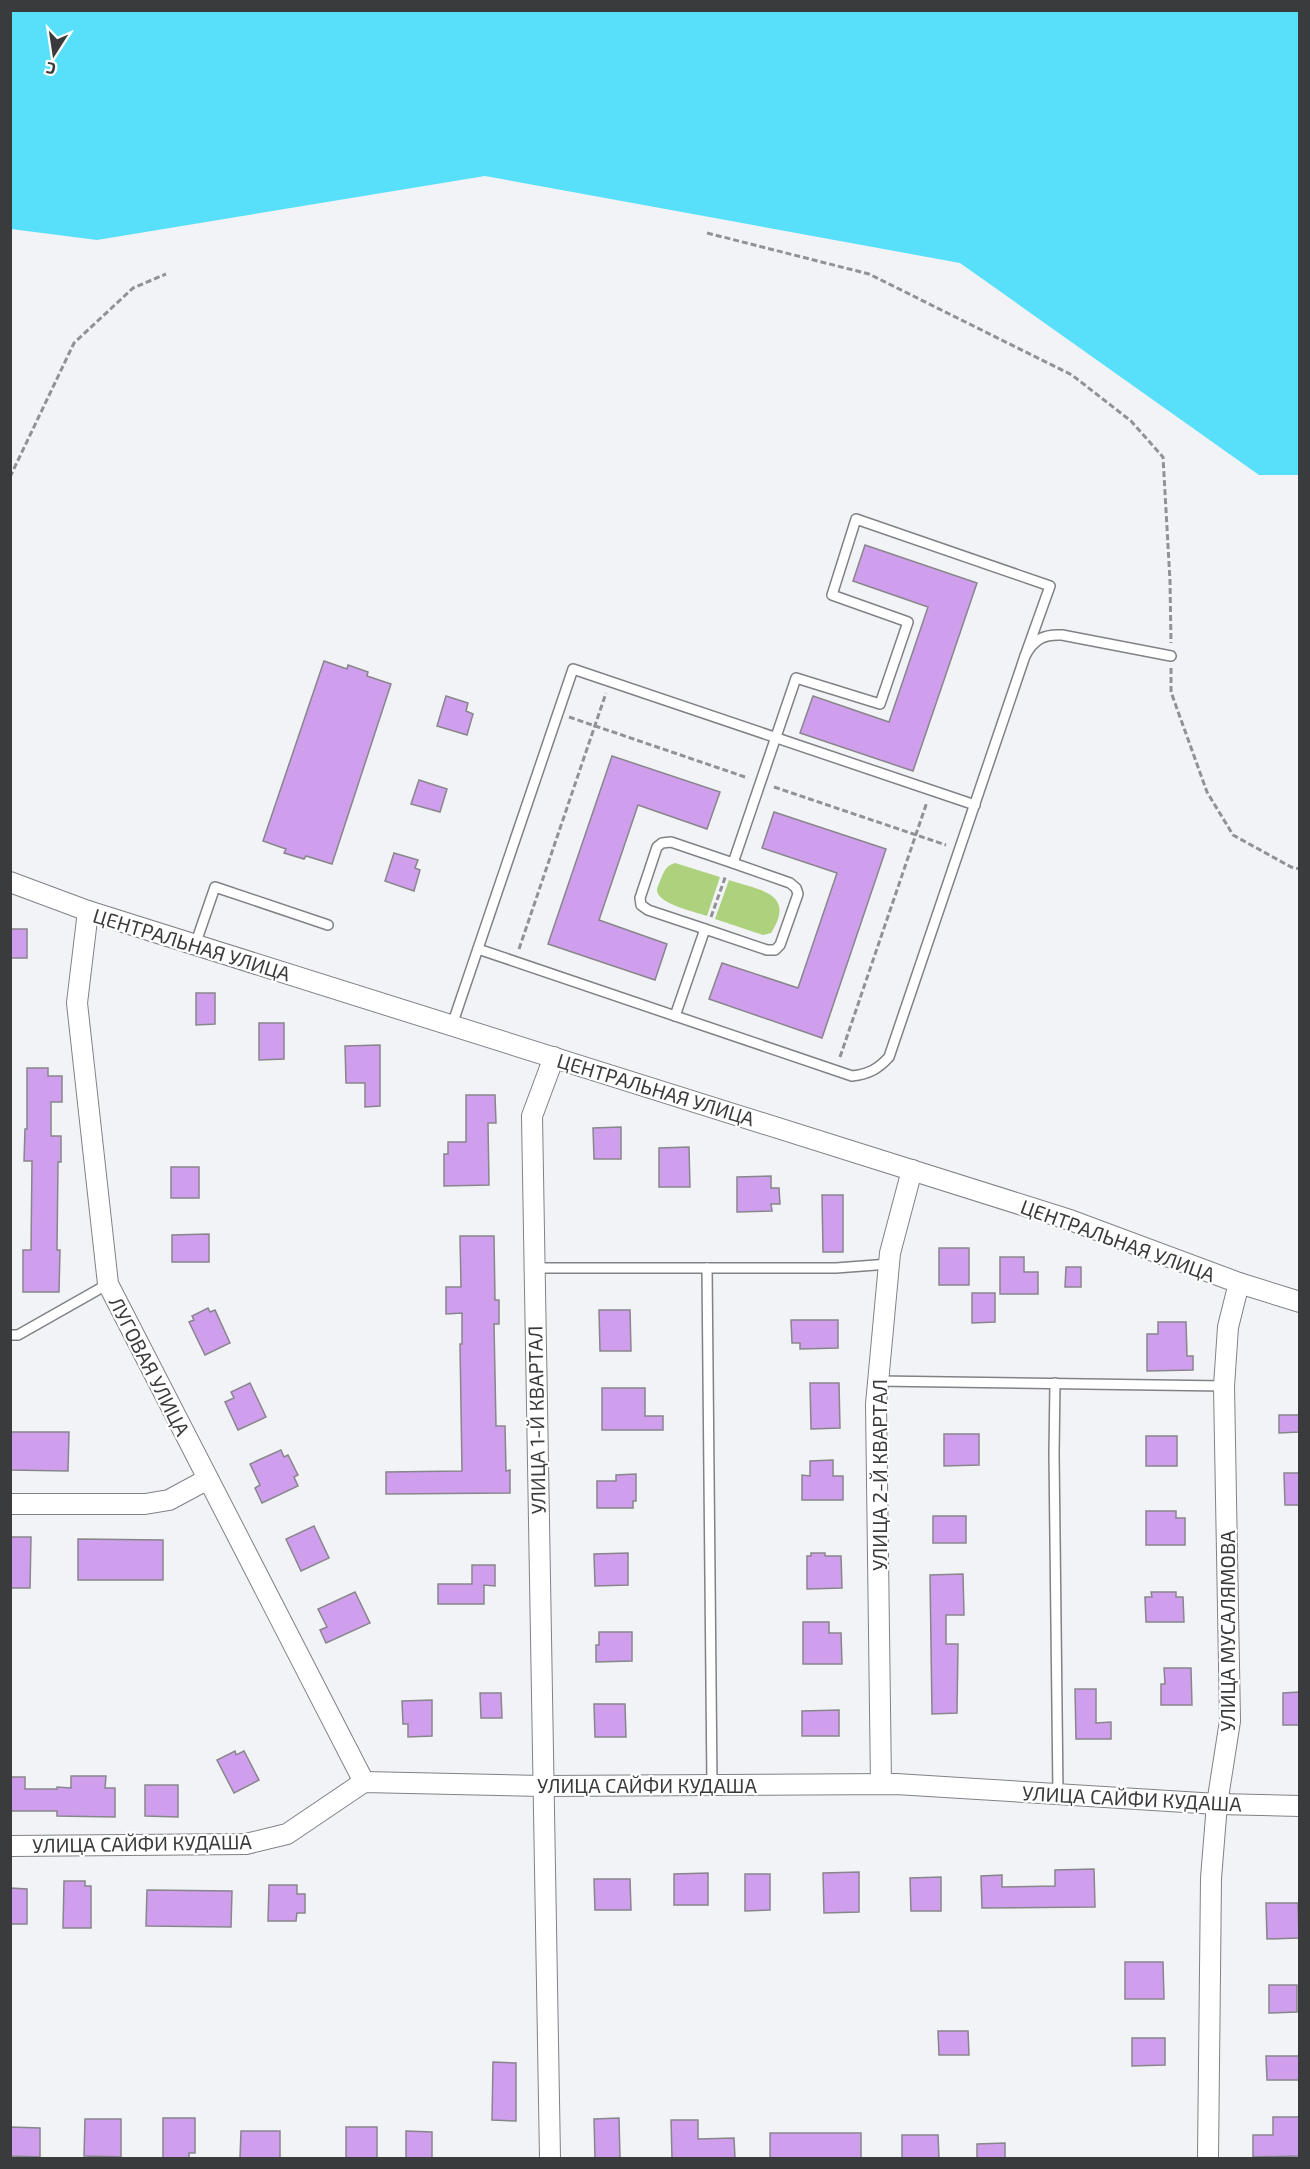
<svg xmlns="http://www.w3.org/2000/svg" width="1310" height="2169" viewBox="0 0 1310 2169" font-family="'Exo 2',sans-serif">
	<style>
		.green { fill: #add17d }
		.water { fill: #58e0fb }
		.building { fill: #cf9fee; stroke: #88868a; stroke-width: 1.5 }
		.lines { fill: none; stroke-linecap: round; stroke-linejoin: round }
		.lane-casing { stroke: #808286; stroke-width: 12 }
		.street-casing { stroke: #808286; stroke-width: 22 }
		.path { stroke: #919295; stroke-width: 3; stroke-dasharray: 6 3; stroke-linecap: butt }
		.lane { stroke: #fff; stroke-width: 9 }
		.street { stroke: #fff; stroke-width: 20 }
		.labels { text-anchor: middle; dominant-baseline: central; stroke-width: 4.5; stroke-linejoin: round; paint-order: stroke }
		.street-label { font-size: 20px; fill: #3a3b3d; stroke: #fff }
	</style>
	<rect width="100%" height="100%" fill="#f1f3f7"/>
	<g class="green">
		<path d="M675,863L720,877L707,916C696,912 657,904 657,890C657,887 659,884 660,881C664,872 665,866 675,863Z"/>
		<path d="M729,880C758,890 797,892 771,933L763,935L715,919Z"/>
	</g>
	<path class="water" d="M11,10L1299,11V475H1259L960,263L485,176L97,240L11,229Z"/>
	<g class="building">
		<path d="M865,545L977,583L913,771L800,733L813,696L889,722L928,607L853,581Z"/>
		<path d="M324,661L347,669L348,665L368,672L367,676L391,684L332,864L306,856L304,859L284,853L286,849L263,841Z"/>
		<path d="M446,696L468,703L466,711L473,714L467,735L437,726Z"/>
		<path d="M612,756L720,792L707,829L638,805L599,920L667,944L655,980L548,944Z"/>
		<path d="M419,780L447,789L440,812L411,804Z"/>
		<path d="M774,812L886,849L822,1038L709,999L722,963L798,988L837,873L762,848Z"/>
		<path d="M394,853L418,860L415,868L420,870L414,891L385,881Z"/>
		<rect x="10" y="929" width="17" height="29"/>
		<path d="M196,993H215V1024L196,1025Z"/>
		<path d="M259,1023H284V1059L259,1060Z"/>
		<path d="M380,1045V1106L365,1107V1083H346L345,1046Z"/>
		<path d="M27,1068H48V1076H62V1102H51V1136H61V1162H58L57,1250H60L59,1292H23V1250H31L32,1161H24L25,1129H27Z"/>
		<path d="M466,1095H495L496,1123H488L489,1185L444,1186V1154H448V1142H466Z"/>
		<path d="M621,1127V1159H594L593,1128Z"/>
		<path d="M689,1147L690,1187H659V1148Z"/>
		<rect x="171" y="1167" width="28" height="31"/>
		<path d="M771,1176V1188H779L780,1204H771L772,1211L737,1212V1177Z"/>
		<path d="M822,1195H843V1252H823Z"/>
		<path d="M209,1234V1262H172V1235Z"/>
		<path d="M460,1236H494L495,1300H499V1324H494L496,1426H505L506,1471L510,1470V1493L386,1494V1472L462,1471L460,1344H462V1313L446,1314V1287H461Z"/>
		<rect x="939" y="1248" width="30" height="37"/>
		<path d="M1000,1257H1024V1272H1038V1294H1000Z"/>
		<path d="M1066,1267H1081V1287H1065Z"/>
		<path d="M972,1293H995V1322L972,1323Z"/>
		<path d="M208,1308L210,1312L215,1310L230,1343L205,1355L189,1322L194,1320L192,1316Z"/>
		<path d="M599,1310H630L631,1351H600Z"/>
		<path d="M791,1320H838V1348L800,1349V1343H792Z"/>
		<path d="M1158,1322H1186L1187,1356H1193V1370L1147,1371V1334H1158Z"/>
		<path d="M250,1383L266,1417L238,1430L225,1402L234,1398L231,1392Z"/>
		<path d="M810,1383H839L840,1428L811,1429Z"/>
		<path d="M602,1388H645V1416H663V1430H602Z"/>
		<path d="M1279,1415H1299V1432L1279,1433Z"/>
		<path d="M10,1432H69L68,1471L10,1470Z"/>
		<path d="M944,1434H979V1465L944,1466Z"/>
		<rect x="1146" y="1436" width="31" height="30"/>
		<path d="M281,1450L284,1457L288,1455L298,1475L294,1477L298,1486L262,1503L255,1488L260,1485L250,1464Z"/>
		<path d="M833,1460V1476H843V1500H802V1475L810,1476V1461Z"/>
		<path d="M1284,1473H1299V1505H1285Z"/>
		<path d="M636,1474V1501H633V1508H597V1481H616V1475Z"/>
		<path d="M1146,1511H1176V1518H1185V1545H1146Z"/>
		<rect x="933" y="1516" width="33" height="27"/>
		<path d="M314,1526L329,1558L301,1571L286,1539Z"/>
		<path d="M10,1537H31L30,1588H10Z"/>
		<path d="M78,1539L163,1540V1580H78Z"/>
		<path d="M628,1553V1585L595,1586L594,1554Z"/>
		<path d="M811,1553H825V1556H841L842,1588L807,1589V1556H811Z"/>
		<path d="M472,1565H495V1586L484,1585V1604H438V1584H472Z"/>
		<path d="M963,1574L964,1615H946V1644H958L957,1713L932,1714L930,1575Z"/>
		<path d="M355,1592L370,1623L326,1643L320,1630L327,1627L318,1609Z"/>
		<path d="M1151,1592H1176V1597H1183L1184,1622H1146L1145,1597H1152Z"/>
		<path d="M803,1622H829V1633H841L842,1664H803Z"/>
		<path d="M599,1632H632V1661L596,1662V1645H599Z"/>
		<path d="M1164,1668H1191L1192,1705H1161V1684H1165Z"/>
		<path d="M1075,1689H1096V1723L1111,1722V1739H1076Z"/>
		<path d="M1299,1692V1725H1283V1693Z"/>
		<path d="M480,1693H501L502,1718H481Z"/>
		<path d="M432,1700V1736L408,1737V1724H403L402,1701Z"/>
		<path d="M594,1704H625L626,1737H595Z"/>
		<path d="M839,1710V1736H802V1711Z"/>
		<path d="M235,1751L236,1755L244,1751L259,1780L234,1793L217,1760Z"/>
		<path d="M71,1776H106L105,1788H115V1817L57,1816V1811H10V1777H25V1789H57V1787L71,1788Z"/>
		<path d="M145,1785H178V1817L145,1816Z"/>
		<path d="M1094,1869L1095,1907L982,1908L981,1876L1002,1875V1887L1055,1886V1870Z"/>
		<path d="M859,1872V1912L824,1913L823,1873Z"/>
		<path d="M708,1873V1905H674V1874Z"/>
		<path d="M745,1874H770V1910L745,1911Z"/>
		<path d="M941,1877V1911H911L910,1878Z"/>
		<path d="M594,1879H630L631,1910H595Z"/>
		<path d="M64,1881H85V1886H91V1928H63Z"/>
		<path d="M269,1885H297V1894H305V1913H297L296,1921H268Z"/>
		<path d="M10,1888L27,1889V1924H10Z"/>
		<path d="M147,1890L232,1891L231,1927L146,1926Z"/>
		<path d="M1266,1903H1298L1299,1938L1267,1939Z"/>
		<path d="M1125,1962H1163L1164,1999H1125Z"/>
		<path d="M1269,1985H1297V2012L1269,2013Z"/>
		<path d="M938,2031H968L969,2055H939Z"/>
		<path d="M1132,2038H1165V2065L1132,2066Z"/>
		<path d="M1266,2056H1299V2080H1267Z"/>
		<path d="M493,2062L516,2063V2121L492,2120Z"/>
		<path d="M1273,2117H1299V2156L1253,2157V2135H1273Z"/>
		<path d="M163,2118H195V2153H189V2158H163Z"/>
		<path d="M619,2118L620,2158H595L594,2119Z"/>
		<path d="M85,2119H121V2157L84,2156Z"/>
		<path d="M671,2120H698V2139L734,2138L735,2158H672Z"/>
		<path d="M10,2127L40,2128V2157L10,2156Z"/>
		<rect x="346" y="2127" width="31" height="31"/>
		<path d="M241,2131H280V2158H240Z"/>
		<path d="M406,2131L432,2132V2158H406Z"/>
		<rect x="770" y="2133" width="91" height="25"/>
		<path d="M902,2135H938L939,2158H902Z"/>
		<path d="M1005,2143V2158H977V2144Z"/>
	</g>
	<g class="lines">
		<g class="lane-casing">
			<g id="lane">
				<path d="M705,929L648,910L641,905L640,898L657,847L662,843L671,842L733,863"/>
				<path d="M195,945L215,887L328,925"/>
				<path d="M478,949L852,1076C869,1074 878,1069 889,1057L1025,656C1034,639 1044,634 1062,635L1171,656"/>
				<path d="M675,1016L705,929L767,950H775L780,945L798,894L796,888L790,883L733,863L796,678L880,704L908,622L832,595L856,519L1050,586L1025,656"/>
				<path d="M452,1025L573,669L975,805"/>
				<path d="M534,1268H836L889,1264"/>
				<path d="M707,1268L712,1785"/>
				<path d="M10,1335H18L108,1284"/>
				<path d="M878,1381L1224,1386"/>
				<path d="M1055,1383L1054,1453L1058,1794"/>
			</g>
		</g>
		<g class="street-casing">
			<g id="street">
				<path d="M10,882L88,911L1070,1220L1239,1283L1300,1302"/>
				<path d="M88,911L77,1003L108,1284L364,1782"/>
				<path d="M10,1504H145L169,1500L208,1479"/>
				<path d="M881,1784L876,1404L890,1253L912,1170"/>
				<path d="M10,1846L246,1844L287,1834L364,1782L542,1786L896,1784L1217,1804L1300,1806"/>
				<path d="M550,2158L532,1116L554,1057"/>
				<path d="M1208,2158L1211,1878L1217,1804L1230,1721L1224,1386L1228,1327L1239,1283"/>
			</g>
		</g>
		<g class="path">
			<path d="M707,233L869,274L1072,375L1131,421L1163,457L1170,581L1171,643"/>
			<path d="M10,477L74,343L133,288L166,274"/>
			<path d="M1171,668V692L1207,792L1233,835L1291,867L1300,869"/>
			<path d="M569,717L748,778"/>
			<path d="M774,787L946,845"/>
			<path d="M711,917L726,875"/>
			<path d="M519,949L606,693"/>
			<path d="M840,1057L927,802"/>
		</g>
		<use href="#lane" class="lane"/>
		<use href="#street" class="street"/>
	</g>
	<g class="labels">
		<g class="street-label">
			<text transform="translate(192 944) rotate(17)">ЦЕНТРАЛЬНАЯ УЛИЦА</text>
			<text transform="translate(656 1089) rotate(17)">ЦЕНТРАЛЬНАЯ УЛИЦА</text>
			<text transform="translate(1118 1240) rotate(20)">ЦЕНТРАЛЬНАЯ УЛИЦА</text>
			<text transform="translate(150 1366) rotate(63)">ЛУГОВАЯ УЛИЦА</text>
			<text transform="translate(536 1420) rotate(-91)">УЛИЦА 1-Й КВАРТАЛ</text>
			<text transform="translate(879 1475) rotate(-90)">УЛИЦА 2-Й КВАРТАЛ</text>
			<text transform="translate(1227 1631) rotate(-90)">УЛИЦА МУСАЛЯМОВА</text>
			<text x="647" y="1785">УЛИЦА САЙФИ КУДАША</text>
			<text transform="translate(1132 1798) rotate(3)">УЛИЦА САЙФИ КУДАША</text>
			<text transform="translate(142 1843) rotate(-1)">УЛИЦА САЙФИ КУДАША</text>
		</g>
	</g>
	<rect width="1310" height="2169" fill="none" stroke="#3a3b3d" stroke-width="24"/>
	<g transform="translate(54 54) rotate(192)" stroke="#ffffff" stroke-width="4.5" paint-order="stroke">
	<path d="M0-4.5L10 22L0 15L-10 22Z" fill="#3a3b3d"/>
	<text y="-9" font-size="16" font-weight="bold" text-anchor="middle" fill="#3a3b3d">С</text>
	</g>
</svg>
